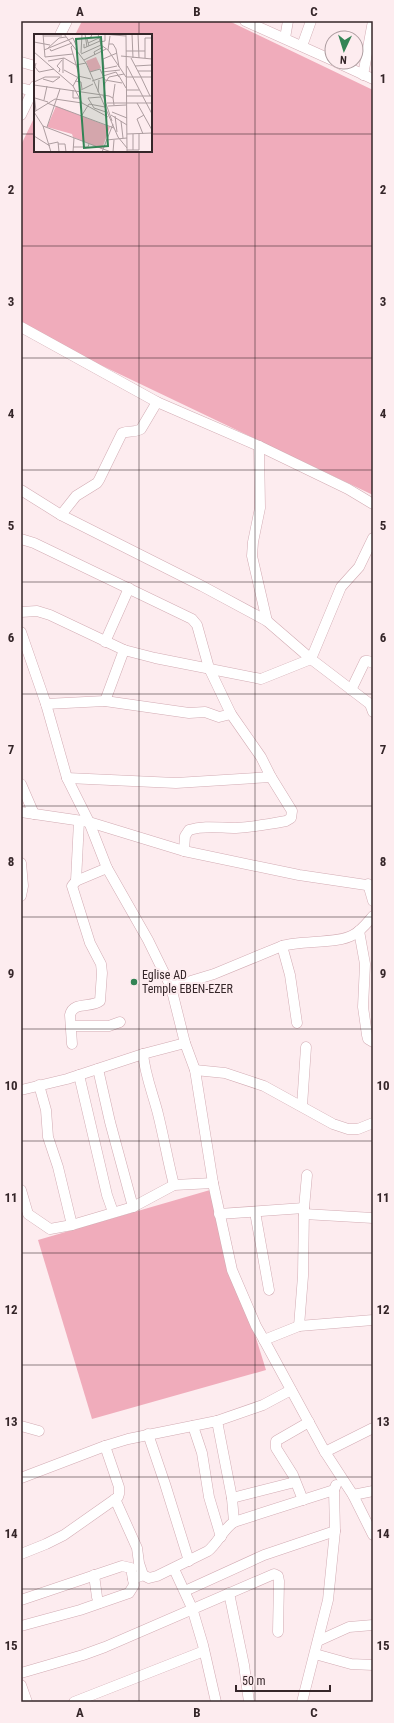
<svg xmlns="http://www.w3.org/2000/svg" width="394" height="1723" viewBox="0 0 394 1723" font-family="'Roboto Condensed',sans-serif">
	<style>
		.green { fill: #f0acbb }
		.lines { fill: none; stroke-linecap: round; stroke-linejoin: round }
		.street-casing { stroke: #d2abb3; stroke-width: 11 }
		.street { stroke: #fff; stroke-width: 10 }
		.grid { fill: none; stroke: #352629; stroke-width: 1; stroke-opacity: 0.55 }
		.poi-dot { fill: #338455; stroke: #fdecef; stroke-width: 1.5 }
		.labels { text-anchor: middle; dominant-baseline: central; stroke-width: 4; stroke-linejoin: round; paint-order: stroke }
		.poi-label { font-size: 12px; fill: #352629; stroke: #fdecef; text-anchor: start }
		.inset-road { fill: none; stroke: #ad9da0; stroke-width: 1 }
		.view { fill: #338455; fill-opacity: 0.15; stroke: #338455; stroke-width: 2 }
		.inset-edge { fill: none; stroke: #352629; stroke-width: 2 }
		.neatline { fill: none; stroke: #352629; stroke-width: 1.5 }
		.grid-label { font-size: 13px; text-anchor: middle; font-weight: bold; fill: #352629 }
	</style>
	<rect width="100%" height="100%" fill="#fdecef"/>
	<g class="green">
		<path d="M82,21H229L373,90V495L21,327V145L35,116V151H151V35H75Z"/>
		<path d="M210,1190L266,1370L92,1419L38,1240Z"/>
	</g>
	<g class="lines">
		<g class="street-casing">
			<g id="street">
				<path d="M245,21L332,60"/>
				<path d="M60,35L67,21"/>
				<path d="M285,38L288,21"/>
				<path d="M302,46L311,21"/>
				<path d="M21,62L35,66"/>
				<path d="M336,62L373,79"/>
				<path d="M363,75L373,21"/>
				<path d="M21,88L33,91"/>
				<path d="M21,115L35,86"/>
				<path d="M21,327L157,402L259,446L348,489L373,504"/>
				<path d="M259,446L260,508L253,542L252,556L267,621"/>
				<path d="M21,490L61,515L202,586L267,621L311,659L370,704L373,712"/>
				<path d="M61,515L76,496L97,483L99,480L122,433C129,430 135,433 141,429L157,402"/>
				<path d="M21,539L34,543L192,619L197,625L209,668L231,714L261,757L271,777L176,783L67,778"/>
				<path d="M21,612L37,611L50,615L124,650L155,658L261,679L311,659L341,587L359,567L373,538"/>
				<path d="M21,632L46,704L67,778L89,822L107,868L148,940L171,987L185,1043L195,1070L213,1183L232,1270L256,1326L264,1340"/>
				<path d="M105,642L129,588"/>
				<path d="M351,690L365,661H368L373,663"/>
				<path d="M105,701L124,650"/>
				<path d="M46,704L105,701L189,713L205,712L219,717L231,714"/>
				<path d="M21,784L34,814"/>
				<path d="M21,812L89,822L184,851L299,875L373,886"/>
				<path d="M184,851L185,836L189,830C204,825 220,828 236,828C253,827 270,824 286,821L291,818L292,811L271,777"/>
				<path d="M21,863L23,886L21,896"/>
				<path d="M76,881L79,821"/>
				<path d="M368,884L373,901"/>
				<path d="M359,931L365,964L363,1007L367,1035L368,1039L373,1042"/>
				<path d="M282,946L290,975L297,1023"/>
				<path d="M171,987L214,974L282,946C301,940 338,944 353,935C361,931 367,923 373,916"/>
				<path d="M71,1026H109L120,1022"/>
				<path d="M72,1044L70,1015C73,1001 92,1008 100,1001L102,973L101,964L90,943L72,886L76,881L107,868"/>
				<path d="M143,1054C145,1075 153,1094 158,1114C164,1138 168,1162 174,1185"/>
				<path d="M98,1069L110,1122L133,1207"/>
				<path d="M195,1070L225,1073L264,1086L333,1124L348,1129H358L373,1123"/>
				<path d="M79,1075L107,1195L113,1212"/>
				<path d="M39,1085L46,1110L48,1137L58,1167L72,1225"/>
				<path d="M21,1090L67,1079L143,1054L185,1043"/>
				<path d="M302,1106L306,1047"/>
				<path d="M21,1190L28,1214L50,1229L72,1225L133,1207L174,1185L213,1183"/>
				<path d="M255,1212L269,1290"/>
				<path d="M219,1214L304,1208"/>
				<path d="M304,1214L373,1218"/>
				<path d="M373,1320L299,1326L264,1340L325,1452L353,1495L373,1535"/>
				<path d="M299,1326L303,1276L304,1208L307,1175"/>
				<path d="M217,1421L232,1498L234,1522"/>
				<path d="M21,1426L39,1431"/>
				<path d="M193,1426L202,1453L209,1497L221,1537"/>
				<path d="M148,1434L165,1484L189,1561"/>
				<path d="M325,1452L373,1428"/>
				<path d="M21,1478L105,1446L128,1439L217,1421L263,1405L291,1390"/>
				<path d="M353,1495L373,1491"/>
				<path d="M232,1498L295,1482"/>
				<path d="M115,1499L137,1548L139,1563L143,1575"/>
				<path d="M303,1500L293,1475L276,1448V1441L309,1422"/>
				<path d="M21,1554L46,1544L64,1535L118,1497L119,1494V1487L105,1446"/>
				<path d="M174,1569L192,1608L203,1645L216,1702"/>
				<path d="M94,1575L97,1597L99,1603"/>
				<path d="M185,1591L264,1555L335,1531"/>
				<path d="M229,1593L244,1665L249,1702"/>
				<path d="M21,1600L122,1566L131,1568L133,1579L143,1575L149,1578L157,1576L208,1551C218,1543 223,1529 234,1522L334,1490"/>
				<path d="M21,1626L80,1610L129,1593L134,1585L133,1579"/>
				<path d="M318,1641L349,1627L373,1625"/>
				<path d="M315,1654L351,1664L373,1665"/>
				<path d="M21,1673L83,1655L105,1647L274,1574L278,1576L279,1581L278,1632"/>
				<path d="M21,1685L27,1702"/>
				<path d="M74,1702L204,1651"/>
				<path d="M302,1702L328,1600L335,1531L334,1490L336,1485"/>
			</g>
		</g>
		<use href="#street" class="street"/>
	</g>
	<path class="grid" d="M139,21V35M255,21V1702M21,134H35M151,134H373M139,151V1702M21,246H373M21,358H373M21,470H373M21,582H373M21,694H373M21,806H373M21,917H373M21,1029H373M21,1141H373M21,1253H373M21,1365H373M21,1477H373M21,1589H373"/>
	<circle class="poi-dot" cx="134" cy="982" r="4"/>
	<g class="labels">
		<g class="poi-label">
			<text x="142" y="975">Eglise AD<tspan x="142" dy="14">Temple EBEN-EZER</tspan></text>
		</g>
	</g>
	<g transform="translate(34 34)">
		<rect width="118" height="118" fill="#fdecef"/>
		<path d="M62,23L67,34L56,38L52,27ZM22,72L76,93L68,115L39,103L38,100L13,93Z" fill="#f0acbb"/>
		<path class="inset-road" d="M9,0L11,23M30,0L52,29L42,31M51,0L53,13M64,0L67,11L74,16L92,43M68,0L92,2M92,0L93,118M98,0L99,24M104,0L105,24M9,2H28M0,8L16,11M66,8L71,7V0M54,9L65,4M50,10V14L66,7M75,10H79L82,15L85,33M55,12L53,5L58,2L56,0M13,15L25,4L32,3M16,15L17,17L38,9M10,16L39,4L42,11M74,16L76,2M92,17H111M0,18L39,52L48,69L74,83M47,19L48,0M47,20L67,11M61,21L60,18L69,13M87,22L118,25M11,23L39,20M111,24V4H118M50,26L72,15M14,27L30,24L42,31M2,29L1,33L5,38L20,35M52,29L84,103L93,114M93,32L118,80M101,32L118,31M70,34L69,25L83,19M69,35L83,32M30,36L43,43M104,37H118M25,38L26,35L23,32L28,26M56,38L66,35L71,46L88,49M68,38L86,36M29,39V24M44,42L57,45M69,42L82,38L85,43M85,42L92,54M92,43H107L97,24M9,45L19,48L26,43M41,47L47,48L48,55M58,47L70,43M0,48L11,43H26M0,51L75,62L79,64L80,71M39,52L45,41L37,13L39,11M39,56V64H45M47,56L59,50M92,56H105M64,58L65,46M0,60L2,77M69,61L78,87M70,61L71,49L75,43L90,40M92,62H118M116,62L107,43H118M67,63L54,64L60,74L72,78M1,64L14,68M79,64L81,50M10,66L13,52M13,69L80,94M73,69H118M103,69L118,96M74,72L92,71M0,78L21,65L48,69M0,78L9,92L17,118M78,78L93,84M48,81L55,70L71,73M77,81L93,91M81,82L83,98M87,87L89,104M9,92L77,118M13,93L26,55M93,100L118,99M99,100V116M109,100L103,85L110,81M0,102L16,112M72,106L93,104M15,110L24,108L25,118M24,110H31L32,118M39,113H54L55,110M93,116H105V100M39,118L40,104M68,118L79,90M79,118L80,106"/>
		<path class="view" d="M67,3L74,112L50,114L42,5Z"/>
		<rect width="118" height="118" class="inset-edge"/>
	</g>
	<rect width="394" height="1723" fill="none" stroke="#fdecef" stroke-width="44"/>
	<g transform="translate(344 50) rotate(184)"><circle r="19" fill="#fdecef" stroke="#ad9da0"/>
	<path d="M0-3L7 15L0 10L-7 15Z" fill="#338455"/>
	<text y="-6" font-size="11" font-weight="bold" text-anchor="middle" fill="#352629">N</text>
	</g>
	<path d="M236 1685v6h94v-6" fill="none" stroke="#352629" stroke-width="2"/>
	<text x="242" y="1685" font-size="12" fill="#352629" stroke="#fdecef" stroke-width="3" paint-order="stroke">50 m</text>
	<rect x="22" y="22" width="350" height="1679" class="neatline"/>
	<g class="grid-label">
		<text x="80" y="16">A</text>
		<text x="197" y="16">B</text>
		<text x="314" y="16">C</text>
		<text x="11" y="83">1</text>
		<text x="383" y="83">1</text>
		<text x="11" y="194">2</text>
		<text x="383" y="194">2</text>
		<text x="11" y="306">3</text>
		<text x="383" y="306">3</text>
		<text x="11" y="418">4</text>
		<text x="383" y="418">4</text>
		<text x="11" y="530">5</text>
		<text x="383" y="530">5</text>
		<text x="11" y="642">6</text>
		<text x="383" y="642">6</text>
		<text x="11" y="754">7</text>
		<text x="383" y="754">7</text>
		<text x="11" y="866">8</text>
		<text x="383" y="866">8</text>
		<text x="11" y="978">9</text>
		<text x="383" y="978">9</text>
		<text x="11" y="1090">10</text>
		<text x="383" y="1090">10</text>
		<text x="11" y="1202">11</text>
		<text x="383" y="1202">11</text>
		<text x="11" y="1314">12</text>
		<text x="383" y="1314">12</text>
		<text x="11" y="1426">13</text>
		<text x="383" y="1426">13</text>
		<text x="11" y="1538">14</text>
		<text x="383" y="1538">14</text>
		<text x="11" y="1650">15</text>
		<text x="383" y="1650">15</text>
		<text x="80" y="1717">A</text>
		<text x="197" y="1717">B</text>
		<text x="314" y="1717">C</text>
	</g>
</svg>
